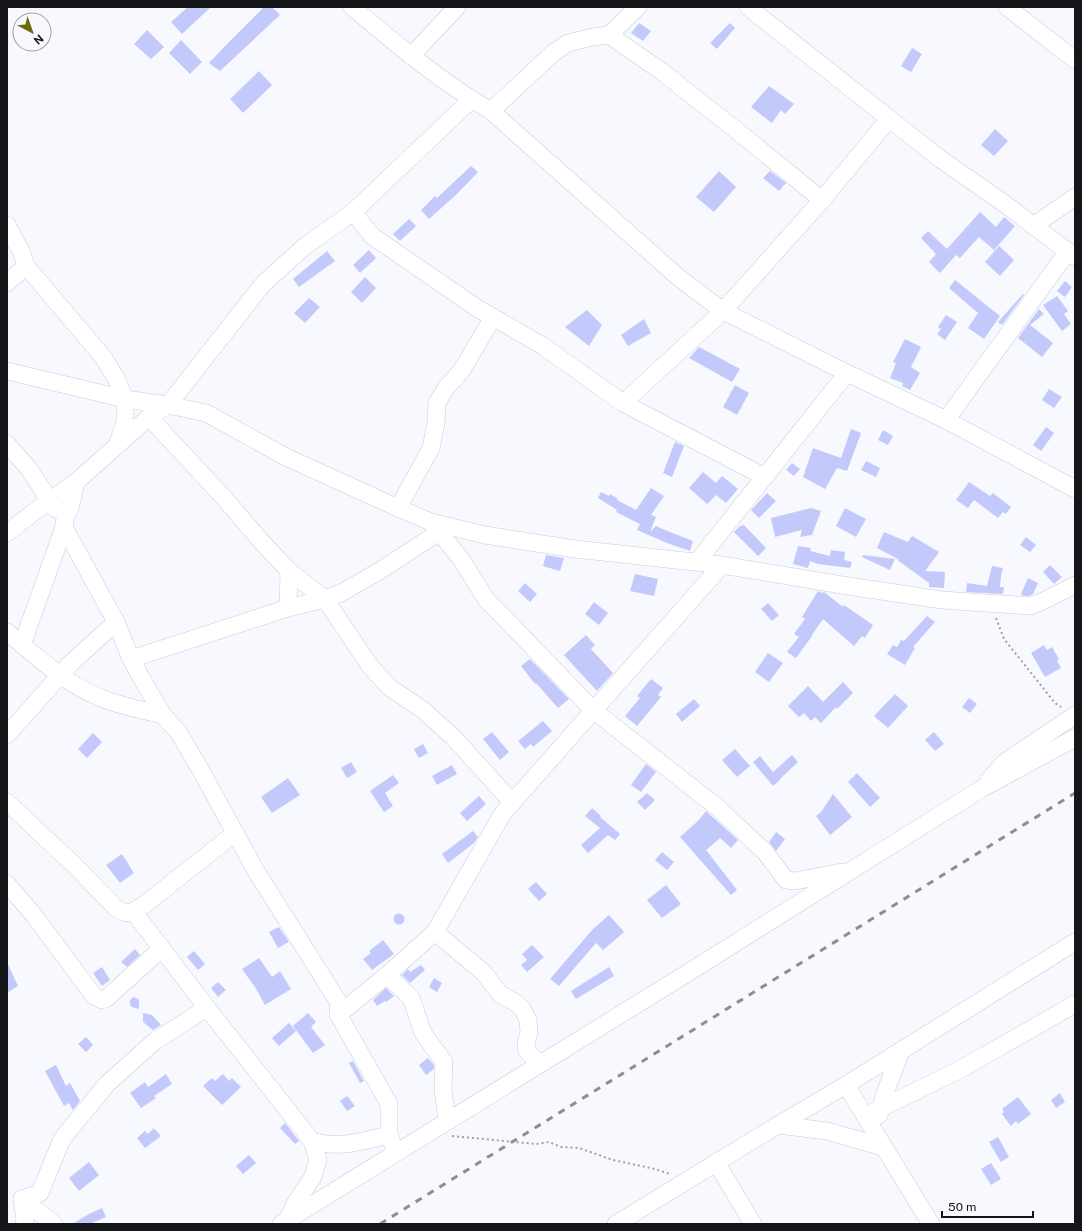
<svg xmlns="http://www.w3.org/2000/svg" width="1082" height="1231" viewBox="0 0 1082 1231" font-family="'Public Sans',sans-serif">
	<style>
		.building { fill: #c3c9fb }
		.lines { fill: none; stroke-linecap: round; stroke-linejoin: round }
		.minor-casing { stroke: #c9cbd9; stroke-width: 18 }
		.path { stroke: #9fa0a5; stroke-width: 2; stroke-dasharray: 2 3; stroke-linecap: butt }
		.minor { stroke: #fff; stroke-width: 17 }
		.rail { stroke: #8d8e93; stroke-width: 3; stroke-dasharray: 7 7; stroke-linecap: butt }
	</style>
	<rect width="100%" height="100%" fill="#f8f9ff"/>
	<g class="building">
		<path d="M188,7H211L182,34L171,22Z"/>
		<path d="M264,7H272L280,15L220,71L209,63L230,41Z"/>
		<path d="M639,23L651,31L643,41L631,33Z"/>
		<path d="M730,23L735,28L717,49L710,43Z"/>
		<path d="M147,30L164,47L151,59L134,44Z"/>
		<path d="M181,40L202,62L190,74L169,53Z"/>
		<path d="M912,48L922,54L911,72L901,66Z"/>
		<path d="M259,71L272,85L243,113L230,99Z"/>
		<path d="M769,86L794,104L785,114L781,110L772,123L751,107Z"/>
		<path d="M995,129L1008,141L994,156L981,145Z"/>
		<path d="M471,166L478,172L458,193L429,219L421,210L435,196L437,198Z"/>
		<path d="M719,171L736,187L714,212L696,197Z"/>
		<path d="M770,171L786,183L779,191L763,178Z"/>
		<path d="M980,212L996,227L1004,217L1015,226L994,250L979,237L960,258L956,255L940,273L929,262L936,254L921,238L928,231L947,249Z"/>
		<path d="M409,219L416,226L400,241L393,234Z"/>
		<path d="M999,246L1014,260L1000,276L985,262Z"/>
		<path d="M369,250L376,258L360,273L353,265Z"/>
		<path d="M327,251L335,261L299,287L293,279Z"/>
		<path d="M365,277L376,288L362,303L351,292Z"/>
		<path d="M955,280L1000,316L984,339L968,328L978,313L949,288Z"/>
		<path d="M1065,281L1072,287L1065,297L1057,291Z"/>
		<path d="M1023,294L1024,295L1002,325L998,322Z"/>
		<path d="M1057,296L1068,311L1064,314L1071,324L1062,331L1043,305Z"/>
		<path d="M309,298L320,307L305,323L294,313Z"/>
		<path d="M1039,309L1044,314L1030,325L1053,343L1042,357L1018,338Z"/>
		<path d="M587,310L602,325L589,346L565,327Z"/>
		<path d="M946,315L957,322L945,340L937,334L941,329L938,327Z"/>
		<path d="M644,319L651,333L628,346L621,335Z"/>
		<path d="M905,339L921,347L911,367L920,373L910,390L902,386L903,383L890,378L896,363L893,362Z"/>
		<path d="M699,347L740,369L732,382L689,358Z"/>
		<path d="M735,385L749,393L737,415L723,407Z"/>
		<path d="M1049,389L1062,397L1054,408L1042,400Z"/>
		<path d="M1046,427L1054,433L1041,451L1033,445Z"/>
		<path d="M851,429L861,433L847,471L837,468L825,489L803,477L813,448L841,458Z"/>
		<path d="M883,430L893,436L888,445L878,440Z"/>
		<path d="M675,442L684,446L672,477L663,473Z"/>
		<path d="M866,461L880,468L876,477L861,470Z"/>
		<path d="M792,463L800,469L794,476L786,470Z"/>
		<path d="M703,472L716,483L722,476L738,489L726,503L716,495L707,504L689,488Z"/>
		<path d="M969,482L990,496L993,493L1011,507L1006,514L1003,512L998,518L974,500L968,508L956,500Z"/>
		<path d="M651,488L664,496L651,515L656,517L650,532L656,526L665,530L693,541L690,551L667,543L637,530L640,524L616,512L617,510L598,498L601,492L609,496L610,494L618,499L617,500L636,510Z"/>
		<path d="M767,493L776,501L759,518L751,510Z"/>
		<path d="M811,508L821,511L812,535L800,537L802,530L775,537L771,518Z"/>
		<path d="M845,508L866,519L856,537L836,526Z"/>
		<path d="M744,525L766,548L758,556L734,532L740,526Z"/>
		<path d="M884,532L908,542L912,536L939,552L925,571L945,572L944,588L929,587V583L896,559L900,560L877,548Z"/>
		<path d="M1026,537L1036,545L1030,552L1020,545Z"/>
		<path d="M798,546L811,548L810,551L830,556L831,550L845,552L844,560L852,562L850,568L818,564L810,561L808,568L793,564Z"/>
		<path d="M546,555L564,558L560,571L543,566Z"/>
		<path d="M863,555L895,559L890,570L862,557Z"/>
		<path d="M1050,565L1062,577L1054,584L1043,572Z"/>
		<path d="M992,566L1003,568L1001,576L1000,587H1004L1003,594L966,592L967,583L987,586Z"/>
		<path d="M635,574L658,579L654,596L630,591Z"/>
		<path d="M1028,578L1038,583L1033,594L1029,596H1024L1021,594Z"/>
		<path d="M525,583L537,594L530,602L518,591Z"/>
		<path d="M818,591L822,593L824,592L843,607L844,605L873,625L865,638L862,636L854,646L823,619L812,635V636L796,658L787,652L799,637L794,634L805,619L802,617Z"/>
		<path d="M594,602L608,613L599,625L585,614Z"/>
		<path d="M768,603L779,615L772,621L761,609Z"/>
		<path d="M927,616L935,622L913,647L915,648L905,665L887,654L893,645L897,647L901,640L904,641Z"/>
		<path d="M586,635L595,645L591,649L613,673L597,691L564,655Z"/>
		<path d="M1044,645L1047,650L1052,647L1059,659L1057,661L1061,668L1045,677L1031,653Z"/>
		<path d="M768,653L783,663L769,682L755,672Z"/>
		<path d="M530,659L569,699L558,708L536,683L535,684L521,666Z"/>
		<path d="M651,679L663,688L658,695L661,697L637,726L625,716L640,698L637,696Z"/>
		<path d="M843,682L853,693L837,709L836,707L821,723L815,717L811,721L804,713L799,717L788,706L808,686L823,702Z"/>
		<path d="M895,694L908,706L888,728L874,716Z"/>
		<path d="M969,698L977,704L970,713L962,707Z"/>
		<path d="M694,699L700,706L682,722L676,714Z"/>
		<path d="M543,721L552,731L533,747L531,744L525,749L518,741Z"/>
		<path d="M492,732L509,752L500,760L483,739Z"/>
		<path d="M934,732L944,744L935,751L925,740Z"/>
		<path d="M93,733L102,742L87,758L78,749Z"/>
		<path d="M423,744L428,753L419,758L414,749Z"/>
		<path d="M735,749L750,766L737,777L722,760Z"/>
		<path d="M792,755L798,762L780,779V780L773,786L753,762L760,756L773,772Z"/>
		<path d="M351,762L357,772L347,778L341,768Z"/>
		<path d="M646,764L656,772L641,792L631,785Z"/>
		<path d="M452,765L457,774L437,785L432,776Z"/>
		<path d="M857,773L880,798L870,807L848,782Z"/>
		<path d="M393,775L399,783L385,793L393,806L384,812L370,791Z"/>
		<path d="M288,778L300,795L272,813L261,797Z"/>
		<path d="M647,793L655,800L645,810L637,802Z"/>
		<path d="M833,794L852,817L830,835L816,816L821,812Z"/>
		<path d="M479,796L486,804L467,821L460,813Z"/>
		<path d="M592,808L601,816L600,817L620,834L615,840L608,835L588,853L581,845L600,828L585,816Z"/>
		<path d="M706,811L738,840L731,848L720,838L706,850L737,890L731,895L680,837L699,820Z"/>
		<path d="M473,831L478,837L474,843L448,863L442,854Z"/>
		<path d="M776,832L785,839L776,851L769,842Z"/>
		<path d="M662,852L674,862L667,870L655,860Z"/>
		<path d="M122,854L134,873L120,883L106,865Z"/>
		<path d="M536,882L547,894L539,901L528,889Z"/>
		<path d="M666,885L681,904L662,918L647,900Z"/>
		<circle cx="399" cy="919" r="5.5"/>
		<path d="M609,915L624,932L603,950L596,943L559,986L550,979L593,929Z"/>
		<path d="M279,927L289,942L278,948L269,932Z"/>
		<path d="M383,940L394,954L372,970L363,959L371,953L369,951Z"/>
		<path d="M532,945L544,957L527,972L521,965L527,960L522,954Z"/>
		<path d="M135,949L140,955L127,967L121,962Z"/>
		<path d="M194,951L205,964L198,970L187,957Z"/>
		<path d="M259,958L272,977L280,971L291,989L265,1005L255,987L242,969Z"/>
		<path d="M7,962L18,986L7,993Z"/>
		<path d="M421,965L425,970L410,983L402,975L408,969L410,972Z"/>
		<path d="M102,967L110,980L102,986L93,973Z"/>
		<path d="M609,967L614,976L576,999L571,991Z"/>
		<path d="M434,978L442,983L437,992L429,987Z"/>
		<path d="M218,982L226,990L218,997L211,988Z"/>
		<path d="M386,988L394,996L386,1002L385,1001L377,1006L373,1000Z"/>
		<path d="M134,997L139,1000V1009L132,1007L130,1005V1000Z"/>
		<path d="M143,1013L152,1015L161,1025L153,1030L143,1022Z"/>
		<path d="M308,1013L316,1022L311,1027L325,1045L313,1053L293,1026Z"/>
		<path d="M289,1023L296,1031L279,1046L272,1038Z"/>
		<path d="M86,1037L93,1045L86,1052L78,1044Z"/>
		<path d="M428,1058L434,1065V1069L426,1075L419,1065Z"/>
		<path d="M353,1061L364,1081L360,1083L349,1063Z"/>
		<path d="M56,1065L66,1086L70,1083L80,1101L73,1110L69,1103L64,1106L45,1071Z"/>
		<path d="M166,1074L172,1084L154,1096L156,1098L141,1108L130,1093L145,1082L148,1087Z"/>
		<path d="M223,1074L229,1081L232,1078L241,1087L222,1105L203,1086L212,1078L215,1081Z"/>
		<path d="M1060,1093L1065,1102L1056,1108L1051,1100Z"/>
		<path d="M347,1096L355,1106L347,1111L340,1101Z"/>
		<path d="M1018,1097L1031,1114L1018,1124L1016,1121L1011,1126L1002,1114L1004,1112L1002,1109Z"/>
		<path d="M285,1123L299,1141L295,1144L280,1128Z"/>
		<path d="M154,1128L161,1136L145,1148L137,1138L145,1131L148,1134Z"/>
		<path d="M998,1137L1009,1157L1001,1162L989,1142Z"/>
		<path d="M249,1155L256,1163L243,1174L236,1166Z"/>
		<path d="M89,1162L99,1175L79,1191L69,1178Z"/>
		<path d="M991,1163L1001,1179L991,1185L981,1169Z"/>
		<path d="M102,1208L106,1217L90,1224H72L89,1214Z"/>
	</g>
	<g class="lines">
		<g class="minor-casing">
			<g id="minor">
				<path d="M352,7C396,44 441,82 491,111L678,277L723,311L847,373L946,420L1068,251"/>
				<path d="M748,7L939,158L1005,204L1075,257"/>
				<path d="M1007,7L1075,60"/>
				<path d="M609,35L661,71L741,134L822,200"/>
				<path d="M411,56L457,7"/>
				<path d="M491,111L553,53L568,43L593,37L609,35L638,7"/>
				<path d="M353,212L372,236L477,308L543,346L623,403L765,477"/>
				<path d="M7,225L21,251L26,266L103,357L116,378L125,399L168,405L206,413L286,457L398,508L431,522L485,535L575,549L722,565L848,586L942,600L1031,606L1043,601L1075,585"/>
				<path d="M1033,226L1075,197"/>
				<path d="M7,283L26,266"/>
				<path d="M7,371L125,399V422L117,446"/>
				<path d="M623,403L723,311L822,200L889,119"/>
				<path d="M149,417L225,499L260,540L289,571L325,599L370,666L389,687L423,710L453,737L512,802"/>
				<path d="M946,420L1075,489"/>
				<path d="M7,444L29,469L43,490L48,502L56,509"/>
				<path d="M76,482L70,508L65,517L64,527L116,622L131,659L143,681L163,715L179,733L200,769L256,871L329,987L339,1003L338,1014L343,1011L387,975L435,932L503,813L722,565"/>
				<path d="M398,508L431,448L436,423L437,403L446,388L462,370L493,317"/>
				<path d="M431,522L461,559L486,599L593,710L717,807L765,852L786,880L795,881L842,872"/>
				<path d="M7,533L34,512L76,482L149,417L168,405L263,284L304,247L353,212L471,100"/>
				<path d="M697,562L847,373"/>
				<path d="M288,608L289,571"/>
				<path d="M7,632C36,656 64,683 99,697C119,706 142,710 163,715"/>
				<path d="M22,645L64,527"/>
				<path d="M131,659L288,608L325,599L341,593L381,570L439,532"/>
				<path d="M7,735L70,664L116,622"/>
				<path d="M989,780L1005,762L1075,715"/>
				<path d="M7,802L74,865L116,908C130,917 131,912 144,905L235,833"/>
				<path d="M7,884L33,914L94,996L102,1000L107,998L161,949"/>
				<path d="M133,911L207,1008L312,1141C338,1149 364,1141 389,1135"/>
				<path d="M435,932L483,972L500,994L516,1003L523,1010L528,1020L529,1033L526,1044L527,1051L540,1064"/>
				<path d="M387,975L411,998L423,1033L444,1062L443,1090L447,1121"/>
				<path d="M338,1014L389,1104V1135L393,1145"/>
				<path d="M846,1085L931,1224"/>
				<path d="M879,1115L884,1096L901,1051"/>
				<path d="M865,1116L961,1069L1075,1004"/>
				<path d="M778,1125L827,1131L883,1147"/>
				<path d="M716,1162L753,1224"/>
				<path d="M22,1199L54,1224"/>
				<path d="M287,1220L296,1202L313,1177L318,1159L312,1141"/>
				<path d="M24,1224L25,1220L22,1199L40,1193L62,1139L107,1084L155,1041L207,1008"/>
				<path d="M281,1224L686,974L981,789L1075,738"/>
				<path d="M616,1224L778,1125L846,1085L1075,942"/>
			</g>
		</g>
		<g class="path">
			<path d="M996,618L1004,639L1055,703L1061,707"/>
			<path d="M452,1136L536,1144L549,1142L561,1147L579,1148L613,1160L655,1169L670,1174"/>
		</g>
		<use href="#minor" class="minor"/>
		<path class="rail" d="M380,1224L1075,793"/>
	</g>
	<rect width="1082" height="1231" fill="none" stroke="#15161a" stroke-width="16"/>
	<g transform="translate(32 32) rotate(139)"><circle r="19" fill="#f8f9ff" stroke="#9d9ea3"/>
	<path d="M0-3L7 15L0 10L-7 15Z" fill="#696b0b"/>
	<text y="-6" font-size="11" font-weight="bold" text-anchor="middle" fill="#15161a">N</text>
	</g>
	<path d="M942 1211v6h91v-6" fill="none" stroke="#15161a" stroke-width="2"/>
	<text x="948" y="1211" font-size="12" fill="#15161a" stroke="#f8f9ff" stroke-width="3" paint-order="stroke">50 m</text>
</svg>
